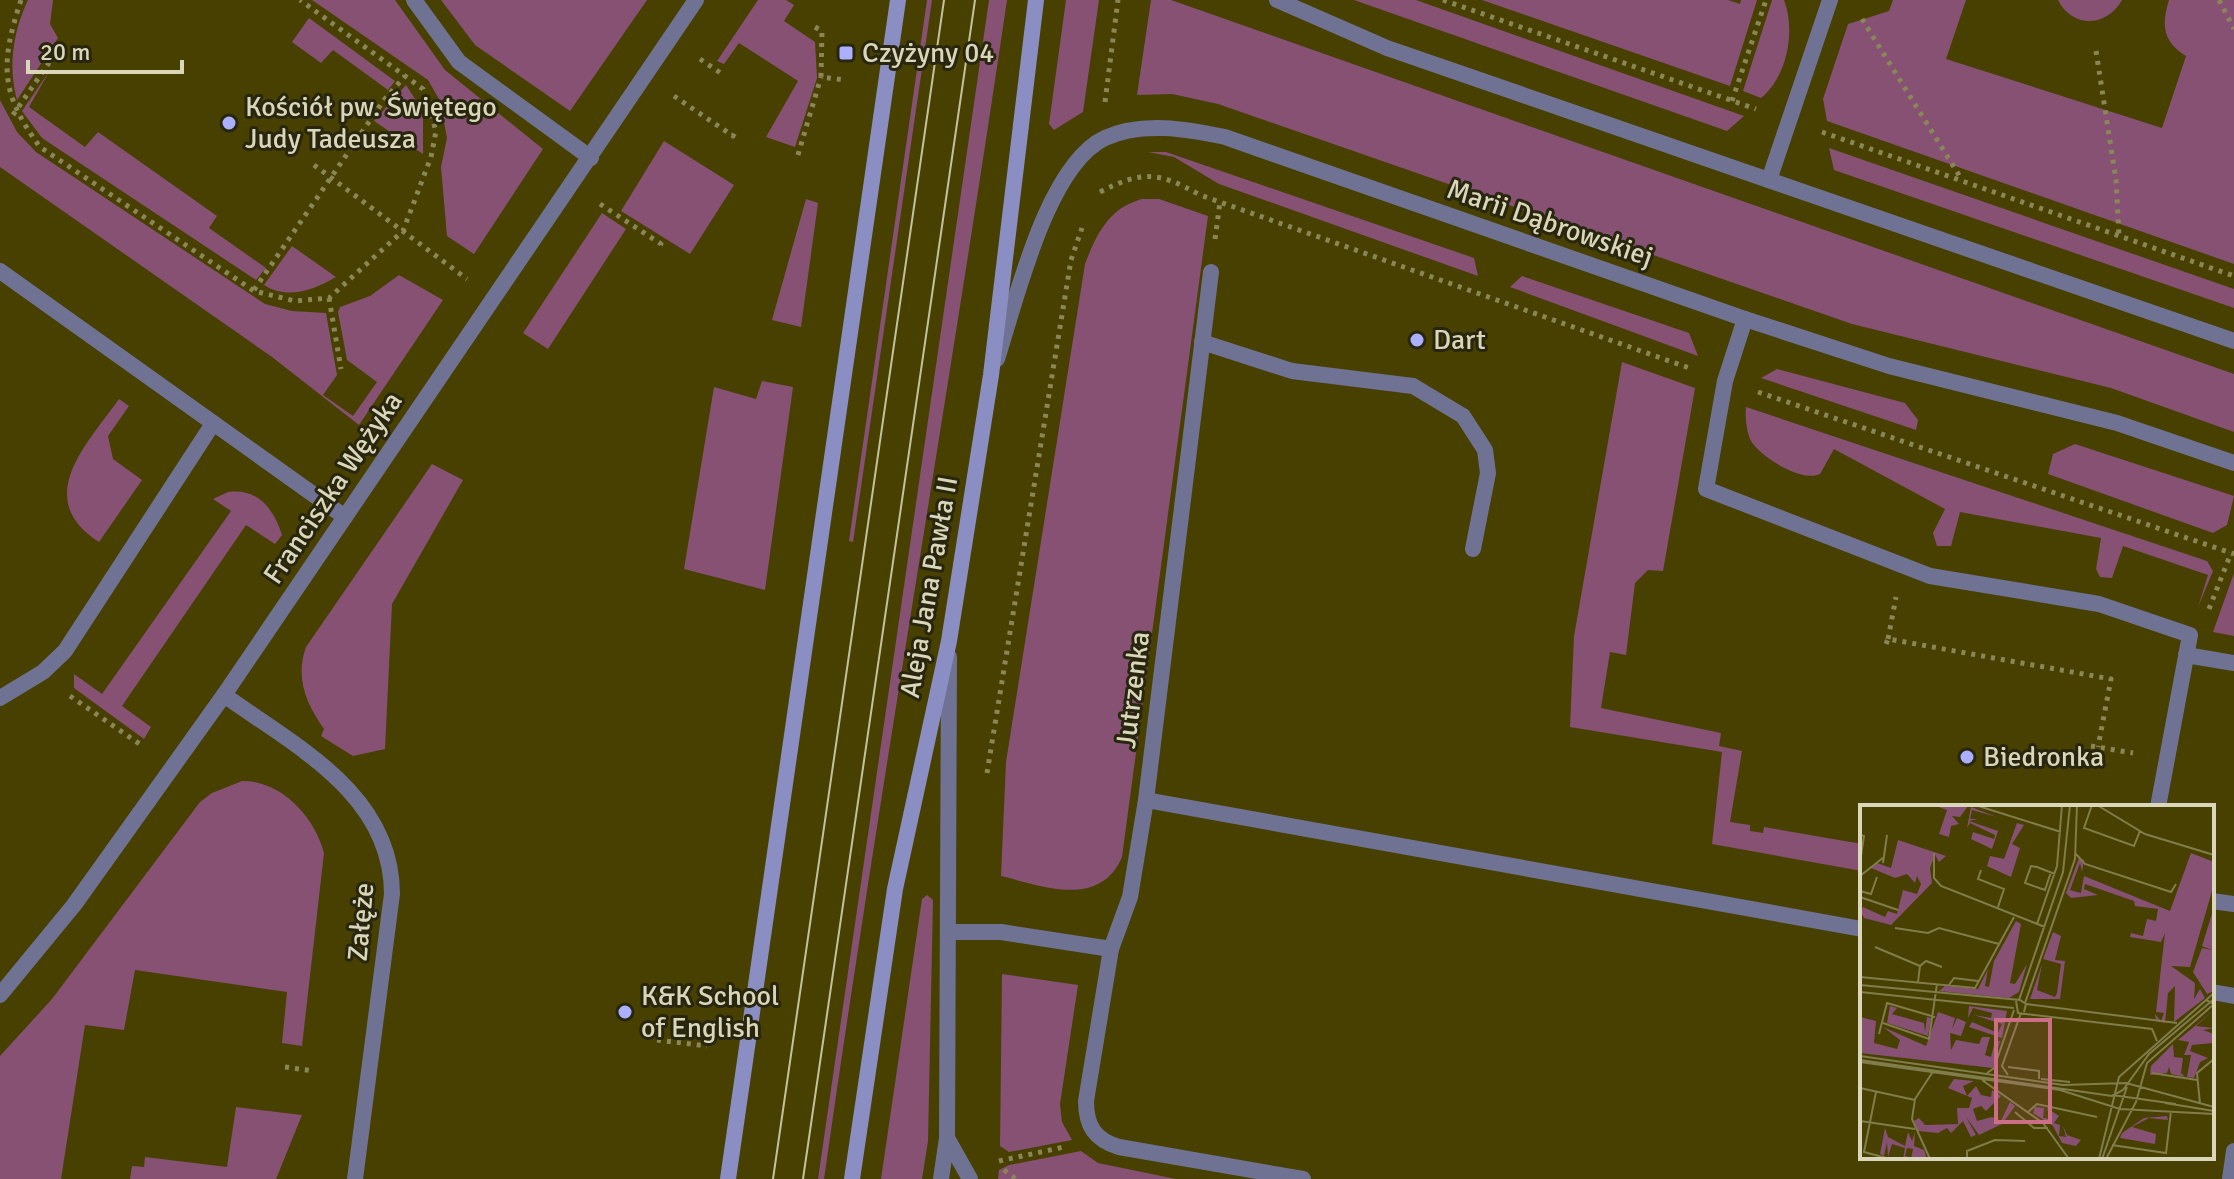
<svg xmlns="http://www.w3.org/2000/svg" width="2234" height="1179" viewBox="0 0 2234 1179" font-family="Signika,sans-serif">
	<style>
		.green { fill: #865173 }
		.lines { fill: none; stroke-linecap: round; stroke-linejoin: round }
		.path { stroke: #8b8658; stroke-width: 5; stroke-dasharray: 4 6; stroke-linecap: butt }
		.service { stroke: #707294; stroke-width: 16 }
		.minor { stroke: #707294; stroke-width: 16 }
		.tertiary { stroke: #707294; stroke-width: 16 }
		.secondary { stroke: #8b8ec3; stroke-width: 16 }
		.tram { stroke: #c4c1a0; stroke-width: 2 }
		.poi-dot { fill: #acaffb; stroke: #29260f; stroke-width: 3 }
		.labels { text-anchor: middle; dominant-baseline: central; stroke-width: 6; stroke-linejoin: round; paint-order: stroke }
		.poi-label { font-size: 28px; fill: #d9d6ba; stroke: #29260f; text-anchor: start }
		.street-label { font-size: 28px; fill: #d9d6ba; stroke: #29260f }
		.inset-road { fill: none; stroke: #817c4b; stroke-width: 2 }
		.view { fill: #cc6e86; fill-opacity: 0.15; stroke: #cc6e86; stroke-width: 4 }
		.inset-edge { fill: none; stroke: #d9d6ba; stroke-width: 4 }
	</style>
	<rect width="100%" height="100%" fill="#474001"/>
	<g class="green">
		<path d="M28,0H53L50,24L58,38L17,100C8,65 13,32 28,0Z"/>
		<path d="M312,0H395L445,70L543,149L474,254L447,236L441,167L447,138L440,101L428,80Z"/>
		<path d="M441,0H647L570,111L475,45Z"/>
		<path d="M758,0H786L794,5L784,21L815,42L817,78L795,147L766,137L798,81L739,43L724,64L717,61Z"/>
		<path d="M927,0H932L853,542L849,541Z"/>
		<path d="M989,0H1007C949,394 880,785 824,1179H818Z"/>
		<path d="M1066,0H1099L1083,112L1054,130L1049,124Z"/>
		<path d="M1151,0H1171L2234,374V432L2111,388L1852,324L1218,104L1172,94L1137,95Z"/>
		<path d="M1354,0H1416L1744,116L1727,131Z"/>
		<path d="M1482,0H1728L1740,4L1741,0H1757L1730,86Z"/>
		<path d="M1772,0H1784C1796,31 1787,77 1761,98L1743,91Z"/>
		<path d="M1893,0H1966L1946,59L2162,128L2186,56C2163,42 2161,25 2169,0H2234V264L1827,121L1823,99L1848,24L1889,11Z"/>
		<path d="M2058,0H2122C2106,28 2072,28 2058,0Z"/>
		<path d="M309,18L395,81L388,90L333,50L321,63L292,42Z"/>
		<path d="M50,70L29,107L85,147L98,132L217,216L209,228L266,268L256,280L42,138L22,111Z"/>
		<path d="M406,85L423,111V154L374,121Z"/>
		<path d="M0,100L17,132L36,152L265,304L292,311L326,313L337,375L323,395L353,416L377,382L347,360L338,312L340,307L370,296L399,275L443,300L359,425L272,357L0,167Z"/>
		<path d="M664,141L734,185L690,254L621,211Z"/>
		<path d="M1829,148L2234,289V308L1834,170Z"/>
		<path d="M1148,152H1166L1474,258L1478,276L1219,184L1174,157Z"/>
		<path d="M806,199L818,203L801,327L772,320Z"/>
		<path d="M1142,199H1159L1208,216L1122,857C1100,909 1042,886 1001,876L1006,762L1085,264C1097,233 1109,208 1142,199Z"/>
		<path d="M602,213L626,229L548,349L523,333Z"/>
		<path d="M292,246L336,277C314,290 287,300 264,285Z"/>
		<path d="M1522,276L1689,333L1698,356L1510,287Z"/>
		<path d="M1622,362L1695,388L1663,571L1648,570L1635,583L1626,655L1610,652L1601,708L1721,733L1719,746L1742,751L1730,822L1750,825V831L1763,833L1764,827L1862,844V871L1712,844L1722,752L1570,727L1574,636Z"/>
		<path d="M1777,369L1905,403L1918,420L1916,430L1761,378Z"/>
		<path d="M762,381L793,387L765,590L684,569L714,387L756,399Z"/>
		<path d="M119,399L129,406L108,436L113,459L142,480L99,542C32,499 86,445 119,399Z"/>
		<path d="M1746,407L2207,561L2213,571L2198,607L2208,575L2123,546L2112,578L2100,577L2096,569L2101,538L1960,512L1951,546H1937L1933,533L1945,509L1834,449L1820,474C1802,483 1758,456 1750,439C1746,429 1745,417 1746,407Z"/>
		<path d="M2075,444L2234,496L2227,525L2213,533L2048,474L2053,454Z"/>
		<path d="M432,464L463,480L392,604L385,749L353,756L321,736L324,729C306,703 295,678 306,647Z"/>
		<path d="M228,492C258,488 274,509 282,535L275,544L246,525L122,706L151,727L144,739L74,688V674L102,694L231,511L213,499Z"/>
		<path d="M2234,573V636L2213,632Z"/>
		<path d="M242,781C281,780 315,817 324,853L302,1046L282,1043L287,992L135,970L124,1030L85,1025L61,1179H0V1056L52,999L200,802L212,793Z"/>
		<path d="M927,895L933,900L928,1141L922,1179H881L922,899Z"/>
		<path d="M1002,974L1078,985L1060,1104L1062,1122L1072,1140L1009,1152L1000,1146Z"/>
		<path d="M236,1107L302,1115L276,1179H130L132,1166L144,1167L145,1157L227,1167Z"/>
		<path d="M1081,1151L1098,1163L1176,1179H998L999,1170L1009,1165Z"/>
	</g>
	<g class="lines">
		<g class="path">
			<path d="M21,0C0,64 0,93 40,147L254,291L295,301L329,298L403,231L431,157L436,131L423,89L300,0"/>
			<path d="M1443,0L1756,109"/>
			<path d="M2219,0L2234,29"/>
			<path d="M1862,19L1962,180"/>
			<path d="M815,27L822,31L821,77L846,80"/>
			<path d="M2096,51L2116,180L2119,236"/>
			<path d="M700,59L722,74"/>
			<path d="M674,96L733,136L736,130"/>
			<path d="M1732,101L1766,0"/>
			<path d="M1105,102L1118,0"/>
			<path d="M13,115L55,54"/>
			<path d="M1822,132L2234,276"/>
			<path d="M798,155L821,77"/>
			<path d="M314,165L467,279"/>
			<path d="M1100,192C1143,170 1159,172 1200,195L1692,369"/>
			<path d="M600,204L661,244L658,249"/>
			<path d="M1215,239L1220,202"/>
			<path d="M254,290L384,100L405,76"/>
			<path d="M329,298L341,369"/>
			<path d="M1758,392L2234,554"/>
			<path d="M2209,609L2231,553"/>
			<path d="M1888,639L1896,597"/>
			<path d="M1886,644L1888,639L2111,679L2098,747"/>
			<path d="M70,696L144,747"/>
			<path d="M2091,746L2133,753"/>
			<path d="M987,773L1071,260L1082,228"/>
			<path d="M657,1040L707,1046"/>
			<path d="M285,1067L314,1071"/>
			<path d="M999,1161L1064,1147"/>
			<path d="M1004,1170L1016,1179"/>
		</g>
		<g class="service">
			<path d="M414,0L459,62L591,158"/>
			<path d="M1769,180L1830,0"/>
			<path d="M1745,319L1725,381L1706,489L1930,576L2099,604L2190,635L2158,807"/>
			<path d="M1202,342L1292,371L1413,386L1463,416L1485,450L1488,473L1473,549"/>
			<path d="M2186,655L2234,663"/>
			<path d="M1146,800L1862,929"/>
			<path d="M2212,901L2234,904"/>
			<path d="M1111,949L1086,1101C1086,1126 1095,1140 1119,1147L1303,1179"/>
			<path d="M2212,992L2234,996"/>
			<path d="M947,1138L970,1179"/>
			<path d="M2230,1179L2234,1151"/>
		</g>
		<g class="minor">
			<path d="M0,271L345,517"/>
			<path d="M224,695C295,746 392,794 392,894L355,1179"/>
			<path d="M0,698L43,672L65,651L212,425"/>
			<path d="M949,932H1001L1111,949L1130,897L1146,800L1211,272"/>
			<path d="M0,995L74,905L224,695L696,0"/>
			<path d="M941,1179L947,1138L949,657"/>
		</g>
		<g class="tertiary">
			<path d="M1277,0L1387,48L2234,341"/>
			<path d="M997,359C1016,301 1047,165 1105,138C1142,121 1187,129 1225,137L1745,319L1889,366L2117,423L2234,463"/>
		</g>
		<g class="secondary">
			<path d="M728,1179L898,0"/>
			<path d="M852,1179L895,889L949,641L991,375L1036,0"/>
		</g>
		<g class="tram">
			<path d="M773,1179L944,0"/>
			<path d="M803,1179L975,0"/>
		</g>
	</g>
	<g class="poi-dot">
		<rect x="838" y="45" width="16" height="16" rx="4"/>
		<circle cx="229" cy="123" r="8"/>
		<circle cx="1417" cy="340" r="8"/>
		<circle cx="1967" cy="757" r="8"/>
		<circle cx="625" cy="1012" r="8"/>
	</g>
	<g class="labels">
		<g class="poi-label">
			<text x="862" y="53">Czyżyny 04</text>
			<text x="245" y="107">Kościół pw. Świętego<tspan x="245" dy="32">Judy Tadeusza</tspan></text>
			<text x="1433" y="340">Dart</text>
			<text x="1983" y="757">Biedronka</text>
			<text x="641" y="996">K&amp;K School<tspan x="641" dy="32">of English</tspan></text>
		</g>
		<g class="street-label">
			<text transform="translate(1550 223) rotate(19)">Marii Dąbrowskiej</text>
			<text transform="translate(333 488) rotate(-56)">Franciszka Wężyka</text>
			<text transform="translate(929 587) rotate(-80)">Aleja Jana Pawła II</text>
			<text transform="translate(1133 690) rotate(-83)">Jutrzenka</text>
			<text transform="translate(361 922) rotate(-85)">Załęże</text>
		</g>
	</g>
	<g transform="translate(1860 805)">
		<rect width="354" height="354" fill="#474001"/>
		<path d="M73,0L108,1L100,12L92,11L99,19L91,21L89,32L79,29L87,5ZM111,2L137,12L112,5L110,14H118L109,16L138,26L132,44L111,34L113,27L134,34L135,30L110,18L107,23ZM157,18L164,20L152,39L160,43L151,72L127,61L130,51L154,56L144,54ZM38,35L86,51L79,57L75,50L70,63L72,78L31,120L4,113L1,107L3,102L25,112L28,106L37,109L43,85L57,89L61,79L57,71L55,78L47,69L35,73L11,63L17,58L31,63ZM331,48L354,57V79L330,162L311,161L335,178L334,194L340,184L345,193L314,217L315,181L308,188L305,218L296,216L295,209L301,216L304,208L296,207L305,128L301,137L270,132L271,128L283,131L287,114L296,116L298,104L275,101L274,96L225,79L224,84L238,90L211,93L206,88L219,53L224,55L222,67L220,58L210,85L221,88L224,71L310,106ZM354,102V186L347,189L333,167L342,143L352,145L342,141ZM156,116L161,119L150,178L155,179L167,159L159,187L149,193L79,186L85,181L118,184L128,164L125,181L129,182L134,156ZM193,127L201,131L195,155L205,156L200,194H170L182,159L177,185L195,192L197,188L201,159L183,154ZM30,201L37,203L32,209L64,218L65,227L67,212L71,213L68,231L27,218ZM109,201L147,206L142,233L109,222L112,217L138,228L142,219L114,210L131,213L132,208L113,203L108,213ZM354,205L336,221L354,223L343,225L354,229L353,238L332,240L330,246L348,253L340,257L334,273L327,272L331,250H324L329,237L318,235ZM78,207L95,213L92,224L97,213L106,217L101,231L90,228L91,245L96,235L119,239L122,232H130L125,250L131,252L135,236H140L133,263L0,248V212L16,216L14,238L37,244L40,235L23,222L66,241ZM313,239L314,252L323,253L321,268L325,272L311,269L309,262L307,268L290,270L291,261ZM94,274L114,276L103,281L107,291L116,281L121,290L131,292L132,285L141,291L126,306L121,301L113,304L117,316L132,312L141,316L150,297L155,301L142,319L119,330L106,312L116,330L111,332L103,316L91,328L87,323L78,328L58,326L54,316L59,313L65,320L98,319L97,303H109L112,293L88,283ZM175,302L184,303L183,313L190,314L187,303L199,311L194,318L200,320L199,331L206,332L203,321L207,330L221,335L216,341L202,338L193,321L173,308ZM307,311L308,315L289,313L272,322L296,329L295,339L260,333L262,328L284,313ZM25,323L28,332L45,341L48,327L52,336L55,327L54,341L64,345L67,354H51L53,344L47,343L45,351L49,352L43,354L45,343L32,339L28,352L27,337L24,351L20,349Z" fill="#865173"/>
		<path class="inset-road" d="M115,0L201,27M232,0L224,23L274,41L280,26M237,0L285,29L354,50M0,30L4,31L1,51M74,48V73L81,81L185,122M216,49L225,59L311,87L316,79M23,58L27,30M121,65L118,74L144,84L138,102M191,67L185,85L165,78L171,61L177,62L195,69M0,71L24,52M0,86L11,89L17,72M0,92L38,105M177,119L197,61L202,0M35,123L68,128L79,123L139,139M15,142L60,161L58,177M60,161L66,156L82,162M0,172L115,183L154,112M0,180L160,195L166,199L164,207M89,180L94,173L118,176M0,187L154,203M159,195L203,67L210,0M156,196L158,208L292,224L297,236M165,198L215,54L217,0M166,199L317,218M23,218L69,234L77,179M19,229L27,198L75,212M0,251L203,280L266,278L354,302M0,255L252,291L263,285L289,249L354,194M0,257L200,285L260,304L354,309M148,262L179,266V274M127,268L134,263L154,205M292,268L337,275M148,270L142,261L161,208M181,274L210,277M122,275L183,318L209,354M0,283L55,295M16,287L4,347L30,354M252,290L316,299M305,298L354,306M340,299L337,268L354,254M155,307L174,323H188M168,307L177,299L237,312M0,316L55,324M252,340L306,348L311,306M70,354L52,314L55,294L72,268M107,354V346L135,335L165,336M239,354L259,272L354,188M242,354L267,282M246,354L276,297L287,258L354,199L346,195"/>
		<path class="view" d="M136,215H190V317H136Z"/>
		<rect width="354" height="354" class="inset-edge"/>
	</g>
	<path d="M28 60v12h154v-12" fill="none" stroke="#d9d6ba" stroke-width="4"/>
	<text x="40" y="60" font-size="24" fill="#d9d6ba" stroke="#29260f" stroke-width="6" paint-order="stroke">20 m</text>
</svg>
